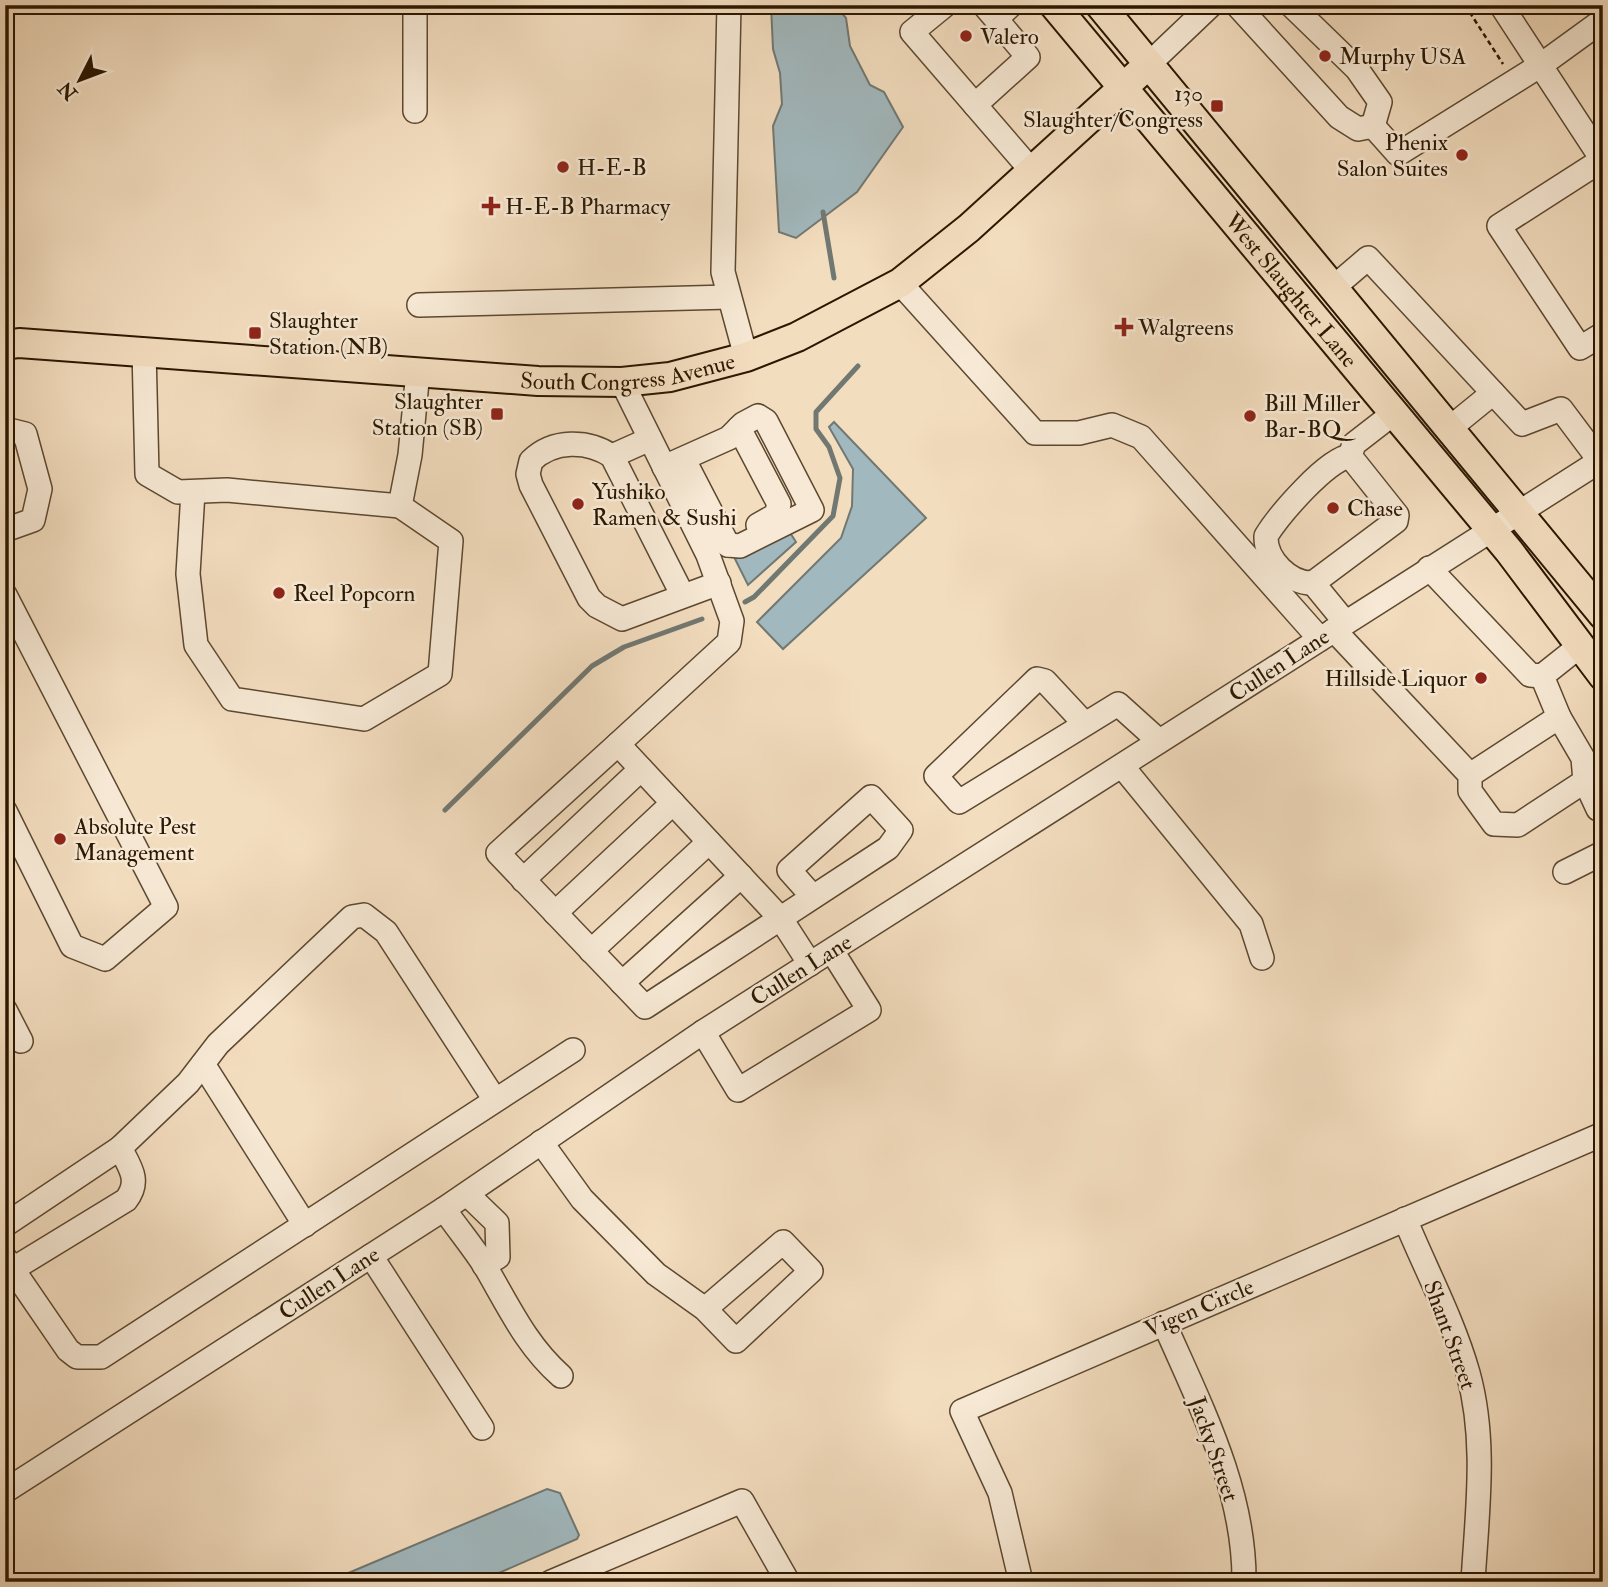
<svg xmlns="http://www.w3.org/2000/svg" width="1608" height="1587" viewBox="0 0 1608 1587" font-family="'IM FELL Double Pica',serif">
	<style>
		.water { fill: #a1b8be; stroke: #717872; stroke-width: 2 }
		.lines { fill: none; stroke-linecap: round; stroke-linejoin: round }
		.stream { stroke: #717872; stroke-width: 5 }
		.minor-casing { stroke: #5c4830; stroke-width: 26 }
		.major-casing { stroke: #2a1700; stroke-width: 32 }
		.path { stroke: #2a1700; stroke-width: 2.5; stroke-dasharray: 5 3.5; stroke-linecap: butt }
		.minor { stroke: #f7e9d5; stroke-width: 23 }
		.major { stroke: #f3ddbf; stroke-width: 28 }
		.poi-dot { fill: #8f2418; stroke: #f7e9d5; stroke-width: 2.5 }
		.labels { text-anchor: middle; dominant-baseline: central; stroke-width: 5; stroke-linejoin: round; paint-order: stroke }
		.poi-label { font-size: 23px; fill: #2a1700; stroke: #f7e9d5; text-anchor: start }
		.street-label { font-size: 23px; fill: #2a1700; stroke: #f7e9d5 }
	</style>
	<rect width="100%" height="100%" fill="#f3ddbf"/>
	<filter id="stains"><feTurbulence type="fractalNoise" baseFrequency=".00286" numOctaves="4"/><feColorMatrix values="0 0 0 0 .2 0 0 0 0 .09 0 0 0 0 .02 0 0 0 .5 -.17"/></filter>
	<radialGradient id="worn" r=".72"><stop offset=".6" stop-color="#630" stop-opacity="0"/><stop offset="1" stop-color="#630" stop-opacity=".3"/></radialGradient>
	<g class="water">
		<path d="M771,5H835L846,18L850,46L870,85L884,92L903,127L857,192L796,238L779,232L773,126L782,104L780,73L773,49Z"/>
		<path d="M834,422L926,518L783,649L757,622L841,538L852,506L853,469L829,427Z"/>
		<path d="M789,531L796,542L748,585L735,559Z"/>
		<path d="M547,1489L560,1493L579,1535L577,1539L478,1582H327Z"/>
	</g>
	<g class="lines">
		<g class="stream">
			<path d="M823,212L834,278"/>
			<path d="M745,602L754,597L833,516L840,478L829,447L816,429V412L858,366"/>
			<path d="M445,810L592,666L624,647L702,619"/>
		</g>
		<g class="minor-casing">
			<g id="minor">
				<path d="M415,5V111"/>
				<path d="M729,5L723,272L746,357"/>
				<path d="M945,5L912,32L1031,170"/>
				<path d="M984,5L996,19L1011,5"/>
				<path d="M1237,5L1339,117L1358,129L1373,126L1398,154L1541,65L1603,20"/>
				<path d="M1291,5L1357,69L1380,102L1373,126"/>
				<path d="M1501,5L1603,161"/>
				<path d="M1149,64L1211,5"/>
				<path d="M975,105L1028,57L996,19"/>
				<path d="M1602,160L1499,226L1580,348L1603,334"/>
				<path d="M900,283L1035,433H1079L1112,425L1141,437L1320,639"/>
				<path d="M1334,287L1368,258L1522,424L1561,409L1600,461"/>
				<path d="M419,305L729,297"/>
				<path d="M144,350L147,474L178,492L227,490L400,506L410,455L418,371"/>
				<path d="M739,428L779,504L776,515L758,525"/>
				<path d="M1450,428L1493,393"/>
				<path d="M5,429L25,434L40,489L33,520L5,530"/>
				<path d="M612,456L650,439"/>
				<path d="M684,460L728,545"/>
				<path d="M664,467L729,438L743,424L758,416L766,421L812,510L740,546L728,545"/>
				<path d="M193,492L188,574L196,645L232,699L364,719L440,674L451,541L400,506"/>
				<path d="M1429,568L1530,675L1542,676L1581,645"/>
				<path d="M1313,583C1290,584 1265,560 1266,536C1279,515 1327,459 1350,456"/>
				<path d="M5,595L166,907L105,959L72,946L5,811"/>
				<path d="M683,596L612,456C588,440 553,439 531,461L528,474L531,485L589,598L597,606L622,619L719,583"/>
				<path d="M1345,622L1313,583L1396,521L1397,515L1350,456L1354,444L1394,413"/>
				<path d="M1334,630L1470,775V791L1494,824L1518,825L1585,781L1583,758L1559,717L1470,775"/>
				<path d="M1542,676L1559,717"/>
				<path d="M1085,724L1045,681L1037,679L936,776L959,802L1118,704L1159,741"/>
				<path d="M618,744L729,642L732,621L708,555L622,382"/>
				<path d="M1122,766L1251,924L1262,958"/>
				<path d="M1585,781L1598,809L1603,807"/>
				<path d="M1565,872L1603,853"/>
				<path d="M523,880L641,769"/>
				<path d="M555,913L673,803"/>
				<path d="M591,951L709,842"/>
				<path d="M810,964L781,919L618,744L498,853L645,1007L888,848L901,830L871,797L789,870L813,897"/>
				<path d="M622,983L741,876"/>
				<path d="M5,1010L21,1041"/>
				<path d="M703,1032L738,1090L869,1010L832,951"/>
				<path d="M203,1064L305,1225"/>
				<path d="M541,1142L582,1199L656,1274L705,1309L736,1341L811,1271L783,1242L705,1309"/>
				<path d="M467,1194L497,1223L498,1257L484,1265"/>
				<path d="M444,1209C457,1228 473,1247 485,1266C509,1307 526,1345 561,1376"/>
				<path d="M1405,1219C1426,1270 1453,1320 1468,1373C1487,1441 1477,1512 1473,1582"/>
				<path d="M5,1225L120,1148L188,1083L218,1044L352,917L364,915L386,932L495,1100"/>
				<path d="M371,1256L482,1428"/>
				<path d="M5,1258L68,1350L77,1357H101L573,1050"/>
				<path d="M13,1269L126,1200C141,1181 130,1167 120,1148"/>
				<path d="M1164,1323C1200,1405 1245,1490 1244,1582"/>
				<path d="M5,1491L444,1209L703,1032L1603,459"/>
				<path d="M551,1582L742,1501L788,1582"/>
				<path d="M1021,1582L1000,1493L962,1411L1603,1134"/>
			</g>
		</g>
		<g class="major-casing">
			<g id="major">
				<path id="s1" d="M1054,5L1509,551L1603,676"/>
				<path d="M1100,5L1603,615"/>
				<path id="s2" d="M5,345L19,343L538,381L622,382L670,377L746,357L797,337L900,283L969,228L1149,64"/>
			</g>
		</g>
		<g class="path">
			<path d="M1465,5L1503,64"/>
			<path d="M1151,14L1170,5"/>
			<path d="M1599,698L1603,704"/>
		</g>
		<use href="#minor" class="minor"/>
		<use href="#major" class="major"/>
	</g>
	<g class="poi-dot">
		<circle cx="966" cy="36" r="7"/>
		<circle cx="1325" cy="56" r="7"/>
		<rect x="1210" y="99" width="14" height="14" rx="3.5"/>
		<circle cx="1462" cy="155" r="7"/>
		<circle cx="563" cy="167" r="7"/>
		<path d="M487.5 195.5h7v7h7v7h-7v7h-7v-7h-7v-7h7z"/>
		<path d="M1120.5 316.5h7v7h7v7h-7v7h-7v-7h-7v-7h7z"/>
		<rect x="248" y="326" width="14" height="14" rx="3.5"/>
		<rect x="490" y="407" width="14" height="14" rx="3.5"/>
		<circle cx="1250" cy="416" r="7"/>
		<circle cx="578" cy="504" r="7"/>
		<circle cx="1333" cy="508" r="7"/>
		<circle cx="279" cy="593" r="7"/>
		<circle cx="1481" cy="678" r="7"/>
		<circle cx="60" cy="839" r="7"/>
	</g>
	<g class="labels">
		<g class="poi-label">
			<text x="980" y="36">Valero</text>
			<text x="1339" y="56">Murphy USA</text>
			<text x="1203" y="93" text-anchor="end">130<tspan x="1203" dy="26">Slaughter/Congress</tspan></text>
			<text x="1448" y="142" text-anchor="end">Phenix<tspan x="1448" dy="26">Salon Suites</tspan></text>
			<text x="577" y="167">H-E-B</text>
			<text x="505" y="206">H-E-B Pharmacy</text>
			<text x="269" y="320">Slaughter<tspan x="269" dy="26">Station (NB)</tspan></text>
			<text x="1138" y="327">Walgreens</text>
			<text x="483" y="401" text-anchor="end">Slaughter<tspan x="483" dy="26">Station (SB)</tspan></text>
			<text x="1264" y="403">Bill Miller<tspan x="1264" dy="26">Bar-BQ</tspan></text>
			<text x="592" y="491">Yushiko<tspan x="592" dy="26">Ramen &amp; Sushi</tspan></text>
			<text x="1347" y="508">Chase</text>
			<text x="293" y="593">Reel Popcorn</text>
			<text x="1467" y="678" text-anchor="end">Hillside Liquor</text>
			<text x="74" y="826">Absolute Pest<tspan x="74" dy="26">Management</tspan></text>
		</g>
		<g class="street-label">
			<text stroke="none"><textPath href="#s1" startOffset="371">West Slaughter Lane</textPath></text>
			<text stroke="none"><textPath href="#s2" startOffset="625">South Congress Avenue</textPath></text>
			<text transform="translate(1279 665) rotate(-33)">Cullen Lane</text>
			<text transform="translate(801 970) rotate(-32)">Cullen Lane</text>
			<text transform="translate(329 1283) rotate(-33)">Cullen Lane</text>
			<text transform="translate(1199 1308) rotate(-23)">Vigen Circle</text>
			<text transform="translate(1450 1335) rotate(70)">Shant Street</text>
			<text transform="translate(1214 1449) rotate(71)">Jacky Street</text>
		</g>
	</g>
	<rect width="1608" height="1587" fill="none" stroke="#f3ddbf" stroke-width="28"/>
	<rect x="7" y="7" width="1594" height="1573" fill="none" stroke="#2a1700" stroke-width="3.5"/>
	<rect x="14" y="14" width="1580" height="1559" fill="none" stroke="#2a1700" stroke-width="2"/>
	<g transform="translate(80 80) rotate(228)" stroke="#f7e9d5" stroke-width="5" paint-order="stroke">
	<path d="M0-5L12 26L0 18L-12 26Z" fill="#2a1700"/>
	<text y="-10" font-size="19" font-weight="bold" text-anchor="middle" fill="#2a1700">N</text>
	</g>
	<rect width="100%" height="100%" filter="url(#stains)"/>
	<rect width="100%" height="100%" fill="url(#worn)"/>
</svg>
